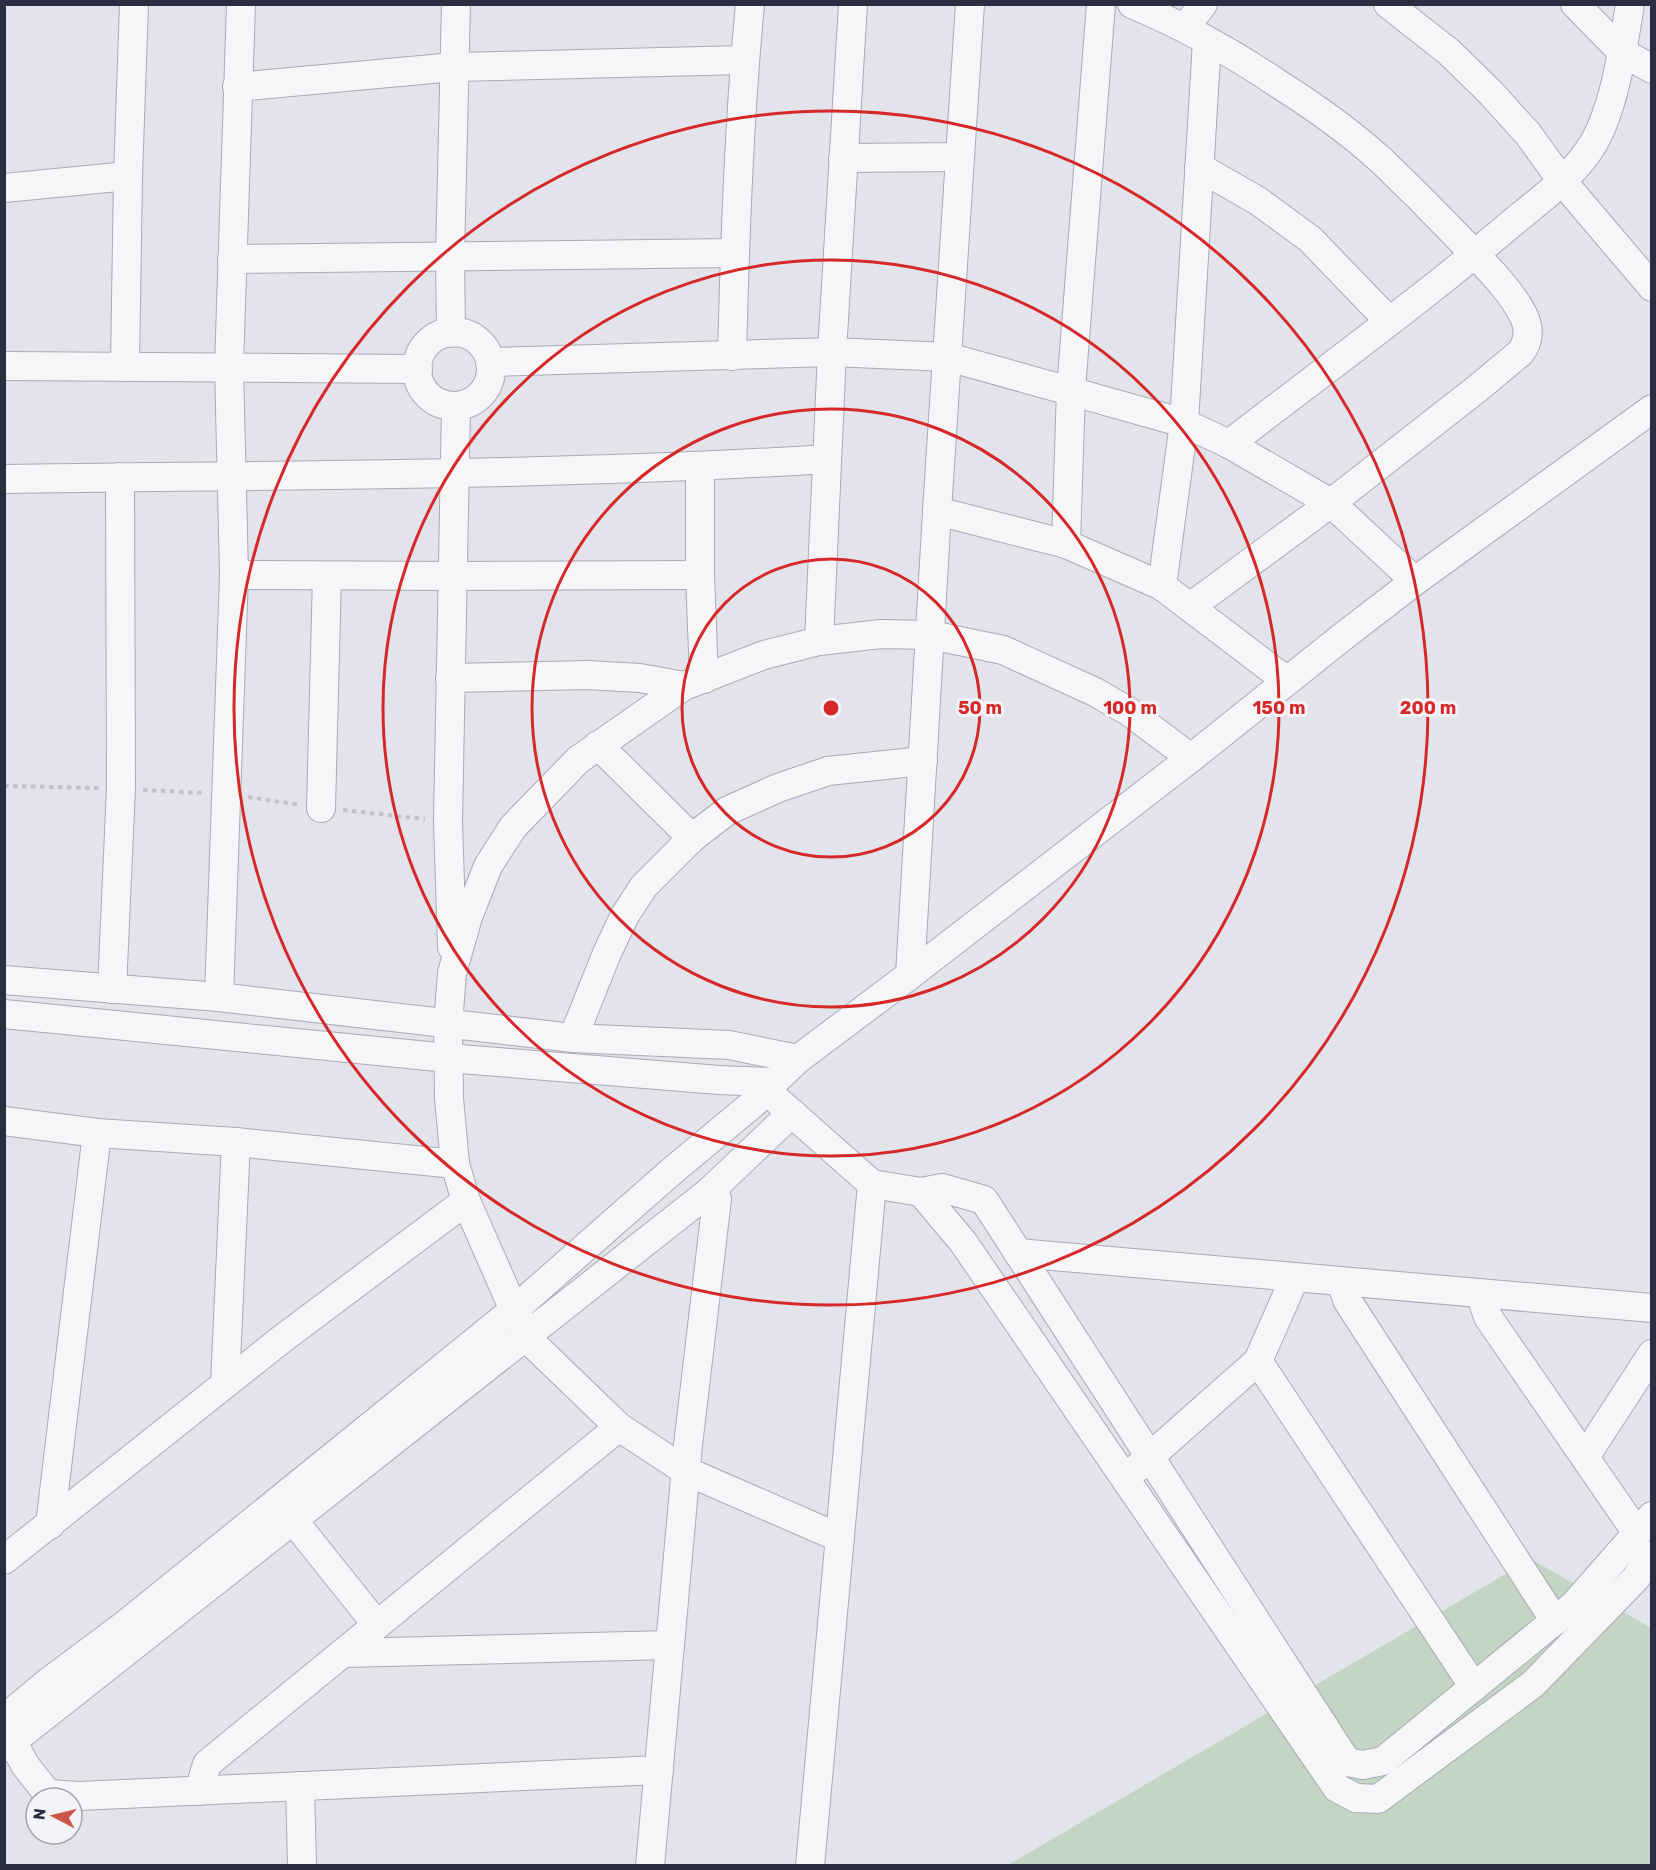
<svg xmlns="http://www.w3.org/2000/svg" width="1656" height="1870" viewBox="0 0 1656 1870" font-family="Rubik,sans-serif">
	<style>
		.green { fill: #c5d5c4 }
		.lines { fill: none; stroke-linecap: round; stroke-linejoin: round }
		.minor-casing { stroke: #a8aab5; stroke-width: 30 }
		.path { stroke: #c1c2ca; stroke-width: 4; stroke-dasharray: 4.5 4.5; stroke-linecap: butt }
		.minor { stroke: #f6f6f9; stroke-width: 28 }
		.ring { fill: none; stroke: #d62828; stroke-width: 3 }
		.centre { fill: #d62828; stroke: #f3f4f8; stroke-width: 3 }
		.ring-label { font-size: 18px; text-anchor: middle; font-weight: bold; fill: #d62828; stroke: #f3f4f8; stroke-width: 6; stroke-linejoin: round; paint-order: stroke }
	</style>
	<rect width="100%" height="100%" fill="#e3e4eb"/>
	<path class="green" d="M1531,1559L1651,1628V1865L1006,1866Z"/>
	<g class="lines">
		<g class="minor-casing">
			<g id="minor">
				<path d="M1132,4C1184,26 1233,53 1280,85C1315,107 1351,133 1382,161C1408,186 1434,212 1459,238C1480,260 1513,291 1525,319C1530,332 1528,343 1520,353L1478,388L1331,503L1190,607"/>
				<path d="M1388,4L1449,52L1491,93L1528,134L1562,181L1652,287"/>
				<path d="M1575,4L1622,52L1652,69"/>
				<path d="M1185,28L1203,4"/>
				<path d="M237,87L454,67L745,60"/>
				<path d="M843,158L960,157"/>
				<path d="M1199,167L1258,201L1310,239L1389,321"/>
				<path d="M4,188L128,176"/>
				<path d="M232,259L734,253"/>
				<circle cx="454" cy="369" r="37"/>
				<path d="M451,333L450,257L456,4"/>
				<path d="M732,356C735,239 739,121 750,4"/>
				<path d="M490,362L832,352L948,357L1184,423L1229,444L1331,503L1415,581"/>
				<path d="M4,366L418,369"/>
				<path d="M125,367L128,176L134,4"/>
				<path d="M1229,444C1321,373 1416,304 1505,229C1535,203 1572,179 1593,144C1615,107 1623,47 1630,4"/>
				<path d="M700,467V575L704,679"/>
				<path d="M4,479C279,475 553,476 827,459"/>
				<path d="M937,511L1066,544L1162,586L1287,681"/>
				<path d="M1066,544L1071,390L1101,4"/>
				<path d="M234,575L454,576L700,575"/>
				<path d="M1162,586L1184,423L1207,41"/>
				<path d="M819,641L832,352L853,4"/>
				<path d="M450,678L587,675L640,678L684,686"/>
				<path d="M598,745L692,838"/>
				<path d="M321,808L327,576"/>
				<path d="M452,947L448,821L456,406"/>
				<path d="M910,975L937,511L970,4"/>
				<path d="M4,980L219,997L573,1038L729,1045L798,1059"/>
				<path d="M112,989L121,788L120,477"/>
				<path d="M219,997L234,575L229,366L241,4"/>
				<path d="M4,1014L448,1058L719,1080L774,1082"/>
				<path d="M573,1038L607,953L625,915L644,886L692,838L727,811L778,788L828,771L923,761"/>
				<path d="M778,1101L872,1184L810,1866"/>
				<path d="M4,1121L97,1133L236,1142L455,1164"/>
				<path d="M872,1184L921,1192L942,1188L984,1200L1347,1762L1363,1765L1383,1761L1574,1605L1652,1516"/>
				<path d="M921,1192L963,1242L1337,1788L1356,1798L1378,1799L1533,1684L1636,1578L1652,1555"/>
				<path d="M1018,1253L1652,1308"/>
				<path d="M1341,1281L1347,1300L1555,1621"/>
				<path d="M1480,1293L1488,1317L1637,1533"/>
				<path d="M1258,1361L1295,1277"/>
				<path d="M225,1384L236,1142"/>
				<path d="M619,1427L686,1471L840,1538"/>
				<path d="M1585,1457L1652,1354"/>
				<path d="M1137,1468L1258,1361L1474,1687"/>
				<path d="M293,1520L377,1625"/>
				<path d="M50,1525L97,1133"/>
				<path d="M4,1560L282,1339L466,1201"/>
				<path d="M344,1653L670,1645"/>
				<path d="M4,1719L47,1683L126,1624L514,1310L672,1171L767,1092L774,1082L798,1059L910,975L1191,758L1341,638L1415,581L1652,409"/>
				<path d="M13,1742L25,1765L48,1794L79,1796L659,1770"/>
				<path d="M4,1748L710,1191L792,1113"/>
				<path d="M300,1786L302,1866"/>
				<path d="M199,1791L207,1764L619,1427L536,1347L514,1310L466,1201L455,1164L449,1098L448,1025L452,973L468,917L488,866L513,827L578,760L684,686L764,655L819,641L881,634L931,635L1003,650L1095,692L1128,711L1191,758"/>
				<path d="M650,1866L688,1445L717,1199L710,1191"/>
			</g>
		</g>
		<g class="path">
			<path d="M4,786L100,788"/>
			<path d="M143,790L205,793"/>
			<path d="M248,797L300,805"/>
			<path d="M343,810L425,819"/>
		</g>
		<use href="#minor" class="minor"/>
	</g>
	<g class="ring">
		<circle cx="831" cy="708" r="149"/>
		<circle cx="831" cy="708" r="299"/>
		<circle cx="831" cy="708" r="448"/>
		<circle cx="831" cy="708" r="597"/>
	</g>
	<circle cx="831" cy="708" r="9" class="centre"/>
	<g class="ring-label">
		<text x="980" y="714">50 m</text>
		<text x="1130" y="714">100 m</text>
		<text x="1279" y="714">150 m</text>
		<text x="1428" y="714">200 m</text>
	</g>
	<rect width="1656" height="1870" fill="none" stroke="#2b2e43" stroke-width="12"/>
	<g transform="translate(54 1816) rotate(277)"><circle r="28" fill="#f3f4f8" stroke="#a3a5b0" stroke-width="1.5"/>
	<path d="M0-4.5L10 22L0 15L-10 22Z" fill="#ce554b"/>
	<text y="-9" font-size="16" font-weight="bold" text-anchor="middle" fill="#2b2e43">N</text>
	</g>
</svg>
